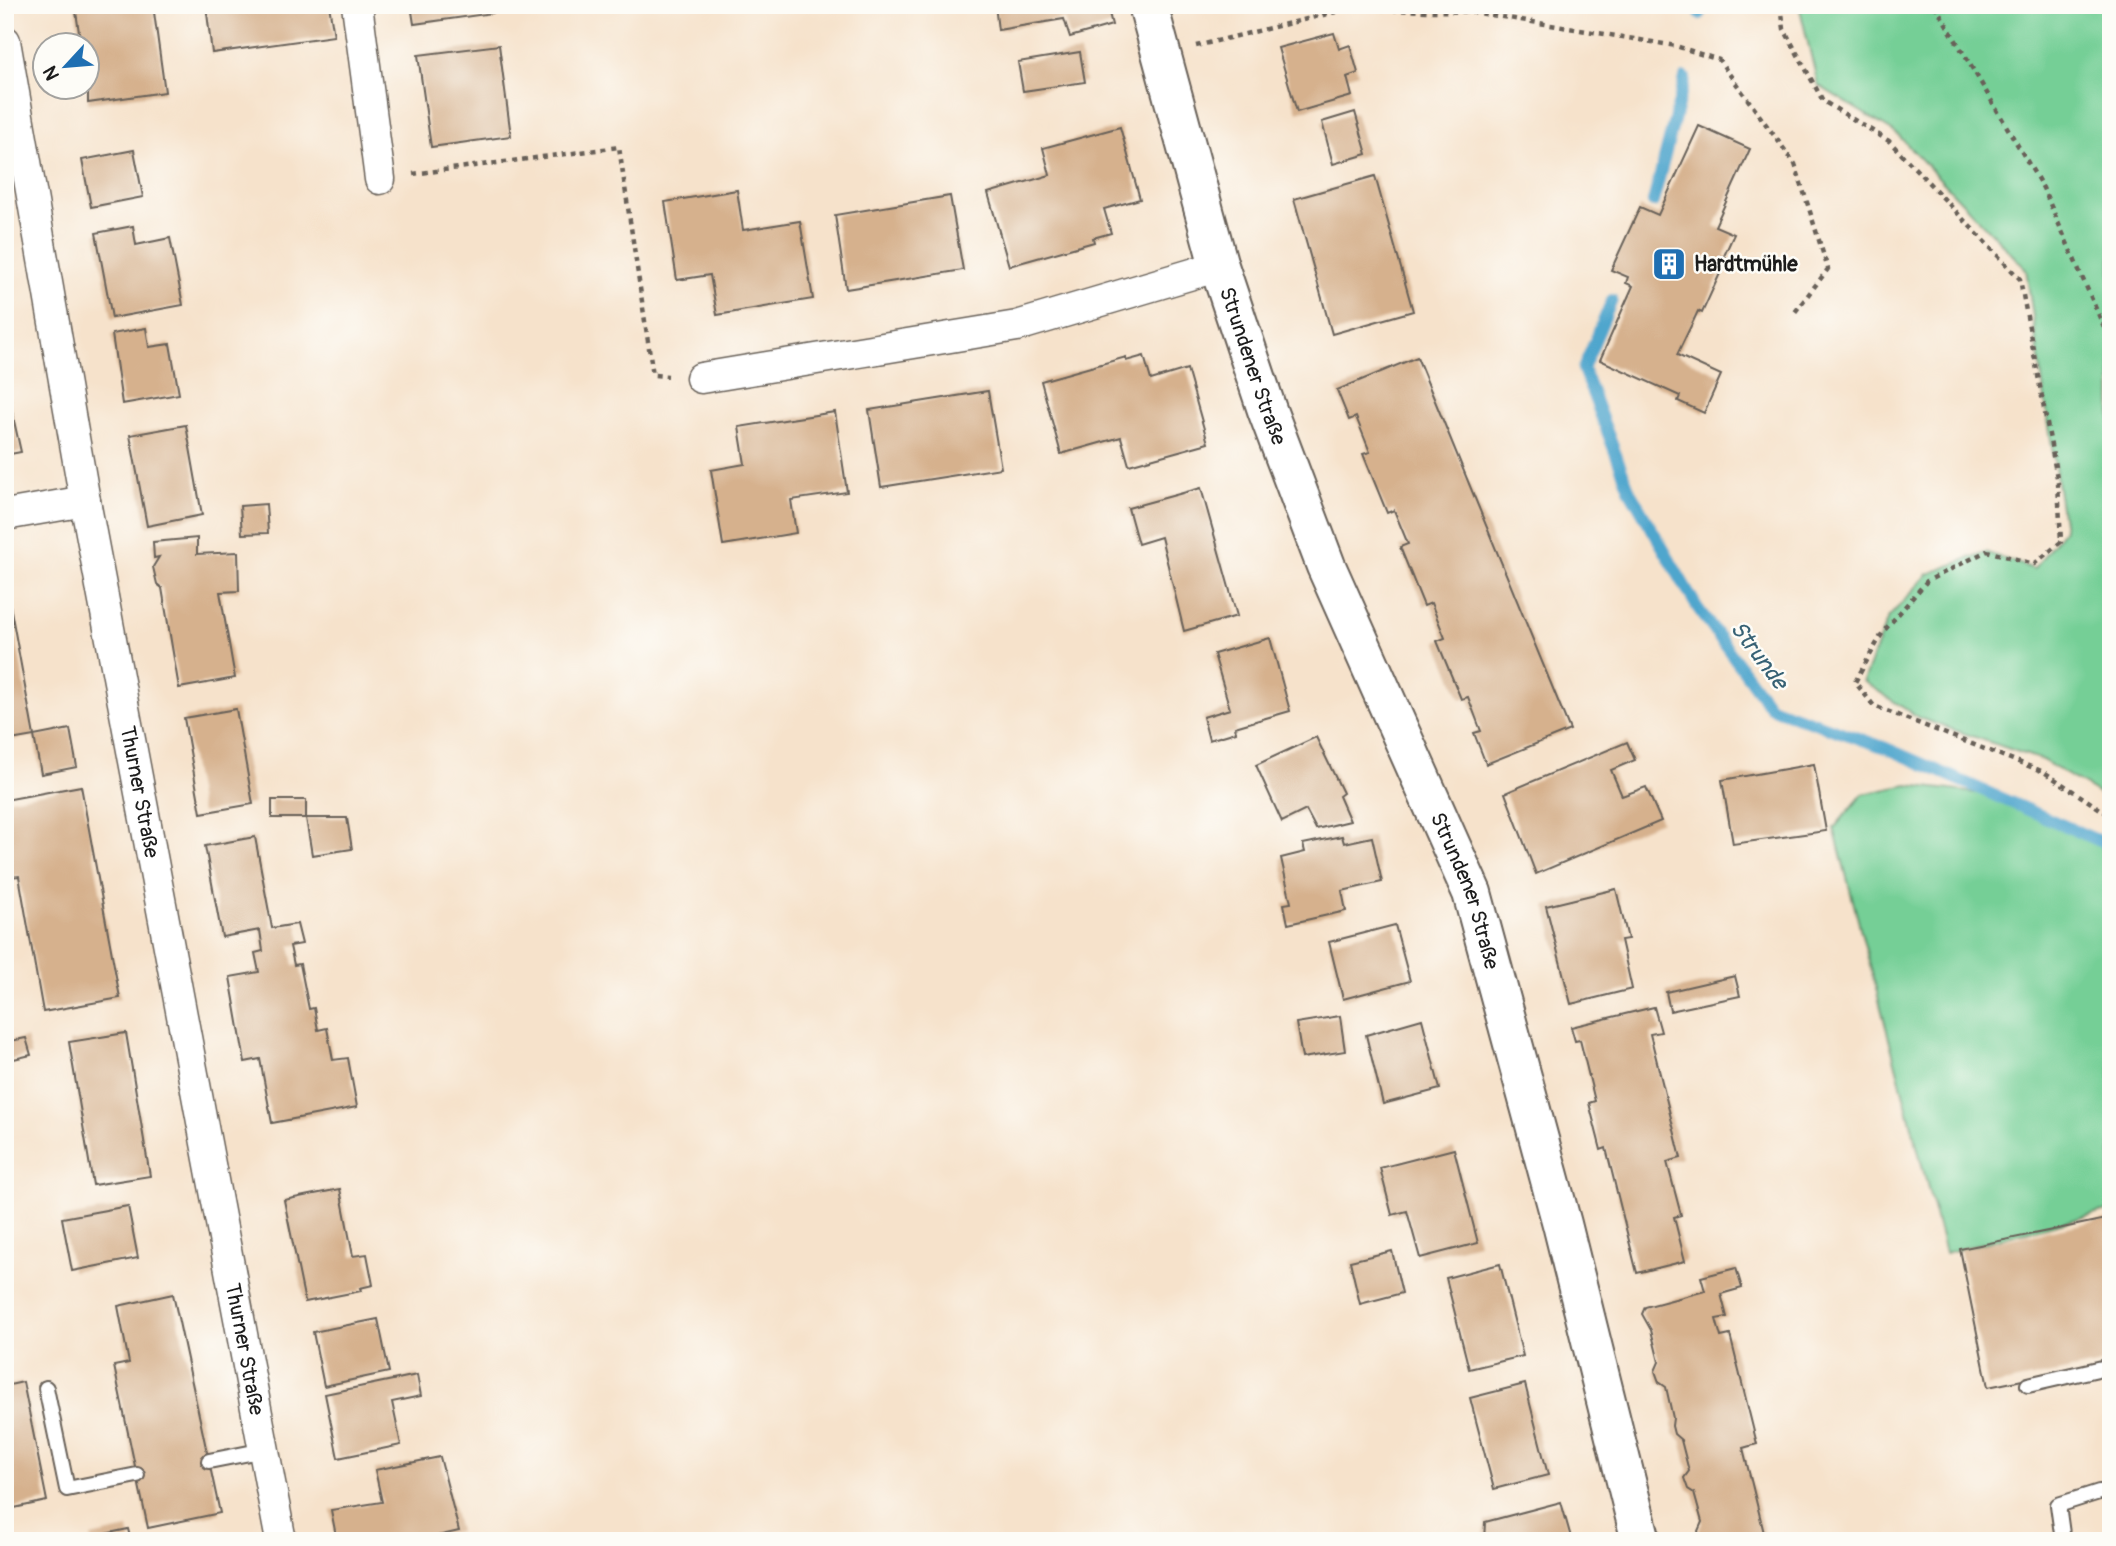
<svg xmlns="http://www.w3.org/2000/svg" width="2116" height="1546" viewBox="0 0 2116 1546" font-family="Pangolin,sans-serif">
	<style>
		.green { fill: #74cf96; stroke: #487659; stroke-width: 2 }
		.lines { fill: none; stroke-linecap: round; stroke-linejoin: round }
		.stream { stroke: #50a6cd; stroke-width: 12 }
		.building { fill: #d6b18d }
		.lane-casing { stroke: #686159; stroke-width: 18 }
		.street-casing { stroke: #686159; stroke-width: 33 }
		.secondary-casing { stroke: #686159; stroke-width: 42 }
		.path { stroke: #686159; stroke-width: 4.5; stroke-dasharray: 5 5; stroke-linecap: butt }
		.lane { stroke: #fff; stroke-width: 14 }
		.street { stroke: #fff; stroke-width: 30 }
		.secondary { stroke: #fff; stroke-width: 38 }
		.labels { text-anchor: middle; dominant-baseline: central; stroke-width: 5; stroke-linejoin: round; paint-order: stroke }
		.poi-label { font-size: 21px; font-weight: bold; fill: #1c1c1c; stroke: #fdfcf7; text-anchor: start }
		.street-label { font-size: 21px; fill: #1c1c1c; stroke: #fdfcf7 }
		.water-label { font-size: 23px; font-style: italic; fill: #366174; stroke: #fdfcf7 }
	</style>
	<rect width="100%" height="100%" fill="#fdfcf7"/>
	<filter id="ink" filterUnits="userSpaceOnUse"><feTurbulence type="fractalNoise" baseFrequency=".0143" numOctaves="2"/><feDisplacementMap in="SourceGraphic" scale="14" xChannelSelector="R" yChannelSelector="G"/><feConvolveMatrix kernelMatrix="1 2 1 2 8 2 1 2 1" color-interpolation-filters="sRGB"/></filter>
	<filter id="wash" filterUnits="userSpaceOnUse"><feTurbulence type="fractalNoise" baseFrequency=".00686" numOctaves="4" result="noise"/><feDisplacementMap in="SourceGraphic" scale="28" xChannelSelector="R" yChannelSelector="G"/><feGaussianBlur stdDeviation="1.57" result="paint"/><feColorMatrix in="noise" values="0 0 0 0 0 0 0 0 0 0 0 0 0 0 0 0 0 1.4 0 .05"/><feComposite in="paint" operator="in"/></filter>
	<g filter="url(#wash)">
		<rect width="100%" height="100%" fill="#f6e2cb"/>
		<g class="green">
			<path d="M1799,5H2111V801L2042,760L1919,718L1863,681L1888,618L1928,574L1985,552L2034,569L2064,529L2026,269L1897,134L1818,85Z"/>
			<path d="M1908,785L2002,796L2111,846V1210L1945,1253L1834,828L1863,794Z"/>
		</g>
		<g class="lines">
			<g class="stream">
				<path d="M1700,14L1704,5"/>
				<path d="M1653,202L1685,78"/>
				<path d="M1612,300L1583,369L1630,491L1697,607L1770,707L1886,748L2111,846"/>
			</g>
		</g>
		<g id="blocks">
			<g class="building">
				<path d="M75,5H153L165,92L88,103V46H81Z"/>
				<path d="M206,5H329L334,36L212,53Z"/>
				<path d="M411,5H492L493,13L414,24Z"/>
				<path d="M995,5H1107L1112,25L1070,37L1064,19L998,30Z"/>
				<path d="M1334,33L1339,49L1350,45L1358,73L1347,77L1352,96L1297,112L1278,48Z"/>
				<path d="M499,45L511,136L431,147L418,55Z"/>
				<path d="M1080,52L1085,82L1023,91L1018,62Z"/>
				<path d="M1355,112L1367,154L1333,164L1322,122Z"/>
				<path d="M1699,126L1750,149L1715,226L1734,234L1724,256L1727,258L1702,313L1698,311L1677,355L1721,375L1704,413L1678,401L1680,396L1600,360L1633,286L1626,283L1628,277L1611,270L1640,207L1658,215Z"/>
				<path d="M1120,127L1140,199L1104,209L1111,233L1093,238L1094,242L1009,266L988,193L1050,175L1043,148Z"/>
				<path d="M134,150L143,197L91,207L82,160Z"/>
				<path d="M1375,176L1413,311L1332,334L1294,199Z"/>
				<path d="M737,190L743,230L800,221L813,299L717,315L710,275L677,280L665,202Z"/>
				<path d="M950,196L963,270L846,289L835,215Z"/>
				<path d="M133,226L136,245L170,238L183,305L112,318L96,233Z"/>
				<path d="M146,328L149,347L170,344L179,394L122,404L112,334Z"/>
				<path d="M1144,356L1151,380L1187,369L1208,443L1129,465L1121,437L1061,454L1041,381L1126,357V361Z"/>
				<path d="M1417,357L1570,730L1486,764L1474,733L1481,731L1468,697L1461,699L1437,641L1445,638L1431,603L1424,606L1400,547L1408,544L1394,510L1387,513L1363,454L1370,452L1356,417L1349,420L1337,390Z"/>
				<path d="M5,381L21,452L5,455Z"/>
				<path d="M988,391L1001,468L881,487L869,410Z"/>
				<path d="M835,412L847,492L791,500L796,533L723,545L711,470L745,464L739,427Z"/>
				<path d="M186,425L202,515L147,526L130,435Z"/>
				<path d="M1201,488L1237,616L1184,631L1161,537L1138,544L1128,508Z"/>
				<path d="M266,504L268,533L242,534L240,506Z"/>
				<path d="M197,538V554L238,552L239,591L220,592L235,678L179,688L162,588L157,584L153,567L159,557L154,558L153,542Z"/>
				<path d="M10,605L34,736L5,741V606Z"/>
				<path d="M1270,638L1290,711L1235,727L1236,732L1209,740L1203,717L1230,709L1214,654Z"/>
				<path d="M236,709L253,804L201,813L184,718Z"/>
				<path d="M70,729L77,767L41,774L34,736Z"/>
				<path d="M1316,737L1343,793L1339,796L1350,821L1316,829L1306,810L1282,822L1256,765Z"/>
				<path d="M1627,742L1635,760L1611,770L1622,796L1646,787L1661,821L1536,874L1505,793Z"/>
				<path d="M1814,764L1826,831L1733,844L1722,780Z"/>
				<path d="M81,786L120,998L43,1012L19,876L10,877L5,855V800Z"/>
				<rect x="272" y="800" width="34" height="18"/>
				<path d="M306,818H347L352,849L312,855Z"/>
				<path d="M1342,836L1344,843L1372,837L1382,882L1342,891L1346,911L1288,924L1284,904L1291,903L1281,858L1305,852L1303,844Z"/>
				<path d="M255,837L272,928L297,924L302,944L290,946L294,965L300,964L309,1009L314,1008L318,1030L327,1028L333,1060L348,1058L357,1107L272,1123L260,1059L245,1062L230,977L259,972L255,953L263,951L260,930L222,937L205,846Z"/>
				<path d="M1616,889L1628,939L1621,940L1632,989L1571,1004L1546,906Z"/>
				<path d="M1395,925L1410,981L1343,999L1329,942Z"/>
				<path d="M1735,976L1740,996L1670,1011L1666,992Z"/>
				<path d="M1654,1007L1661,1032L1650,1034L1681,1158L1667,1162L1681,1215L1674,1217L1685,1261L1637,1273L1606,1148L1601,1150L1589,1103L1595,1101L1580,1040L1575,1041L1571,1027Z"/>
				<path d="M1340,1016L1345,1051L1302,1058L1296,1023Z"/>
				<path d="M1422,1019L1440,1089L1383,1104L1366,1035Z"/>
				<path d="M126,1033L150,1176L93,1185L69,1042Z"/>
				<path d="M26,1038L31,1055L5,1061V1042Z"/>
				<path d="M1454,1149L1478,1243L1420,1258L1407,1211L1392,1215L1380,1168Z"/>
				<path d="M340,1189L353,1256L367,1254L373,1285L360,1288L361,1291L305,1302L284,1200Z"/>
				<path d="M128,1206L138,1258L72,1271L62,1218Z"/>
				<path d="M2111,1218V1362L1988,1387L1960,1249Z"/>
				<path d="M1392,1251L1402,1293L1360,1304L1350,1261Z"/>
				<path d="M1500,1264L1523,1356L1469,1369L1446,1278Z"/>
				<path d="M1736,1268L1742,1288L1721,1294L1727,1317L1716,1319L1721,1337L1730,1335L1757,1444L1743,1448L1766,1541H1701L1698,1531L1702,1522L1694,1493L1688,1489L1684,1478L1689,1471L1681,1440L1674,1434L1672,1426L1673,1418L1666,1387L1659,1382L1655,1371L1659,1362L1651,1330L1642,1314L1645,1307L1705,1291L1701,1277Z"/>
				<path d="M173,1294L220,1513L148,1528L114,1366L129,1363L118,1306Z"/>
				<path d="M378,1319L389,1372L324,1386L313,1332Z"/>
				<path d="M417,1375L421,1396L392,1402L401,1445L338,1458L325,1394Z"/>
				<path d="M23,1382L47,1501L14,1508L5,1466V1386Z"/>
				<path d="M1525,1384L1548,1475L1494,1489L1470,1398Z"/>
				<path d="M440,1457L459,1531L416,1541H337L331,1510L382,1502L375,1470Z"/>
				<path d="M1561,1502L1572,1541H1484L1485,1522Z"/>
				<path d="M128,1529L131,1541H92L91,1537Z"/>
			</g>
		</g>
	</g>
	<g filter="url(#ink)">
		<use href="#blocks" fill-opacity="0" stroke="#686159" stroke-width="2"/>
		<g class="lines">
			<g class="lane-casing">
				<g id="lane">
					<path d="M2028,1385L2111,1366"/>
					<path d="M46,1388L67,1489L137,1475"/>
					<path d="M209,1461L264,1450"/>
					<path d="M2063,1541L2058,1505L2099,1492H2111"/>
				</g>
			</g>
			<g class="street-casing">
				<g id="street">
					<path d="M357,5L380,179"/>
					<path id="s1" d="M5,41L85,501L281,1541"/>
					<path d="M701,378L1017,326L1219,266"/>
					<path d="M5,515L85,501"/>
				</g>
			</g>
			<g class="secondary-casing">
				<g id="secondary">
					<path id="s2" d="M1148,5L1219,266L1267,410L1326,566L1472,893L1562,1224L1641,1541"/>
				</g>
			</g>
			<g class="path">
				<path d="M1781,5L1784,29L1823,101L1889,141L2020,279L2058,483L2061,542L2034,564L1987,551L1927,581L1883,632L1855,682L1874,706L2044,772L2111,816"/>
				<path d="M1935,5L2043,188L2111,343"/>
				<path d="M1196,46L1348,9L1473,12L1676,46L1719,60L1795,164L1828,269L1795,312"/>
				<path d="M413,174L619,147L653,375L668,376"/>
			</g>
			<use href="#lane" class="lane"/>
			<use href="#street" class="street"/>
			<use href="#secondary" class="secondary"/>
		</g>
	</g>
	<defs>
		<g id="building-square" transform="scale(1.75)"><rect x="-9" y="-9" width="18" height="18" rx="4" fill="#1f6fb2" stroke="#fdfcf7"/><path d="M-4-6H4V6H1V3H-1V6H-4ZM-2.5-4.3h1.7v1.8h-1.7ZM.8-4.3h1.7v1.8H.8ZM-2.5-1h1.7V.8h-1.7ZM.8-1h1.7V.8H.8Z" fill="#fff"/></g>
	</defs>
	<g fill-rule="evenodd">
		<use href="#building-square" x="1669" y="264"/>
	</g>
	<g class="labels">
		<g class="poi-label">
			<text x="1694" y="264">Hardtmühle</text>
		</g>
		<g class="street-label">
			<text stroke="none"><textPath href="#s2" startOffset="376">Strundener Straße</textPath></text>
			<text stroke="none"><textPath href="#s1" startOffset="763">Thurner Straße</textPath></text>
			<text stroke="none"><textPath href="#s2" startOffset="943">Strundener Straße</textPath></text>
			<text stroke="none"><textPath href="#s1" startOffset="1330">Thurner Straße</textPath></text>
		</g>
		<g class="water-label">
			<text transform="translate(1759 655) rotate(53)">Strunde</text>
		</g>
	</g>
	<rect width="2116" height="1546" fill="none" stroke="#fdfcf7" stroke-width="28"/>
	<g transform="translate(66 66) rotate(244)"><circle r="33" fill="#fdfcf7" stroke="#a3a29f" stroke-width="2"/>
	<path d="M0-5L12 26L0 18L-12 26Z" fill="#1f6fb2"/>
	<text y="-10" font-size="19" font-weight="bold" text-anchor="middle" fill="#1c1c1c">N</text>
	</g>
</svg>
